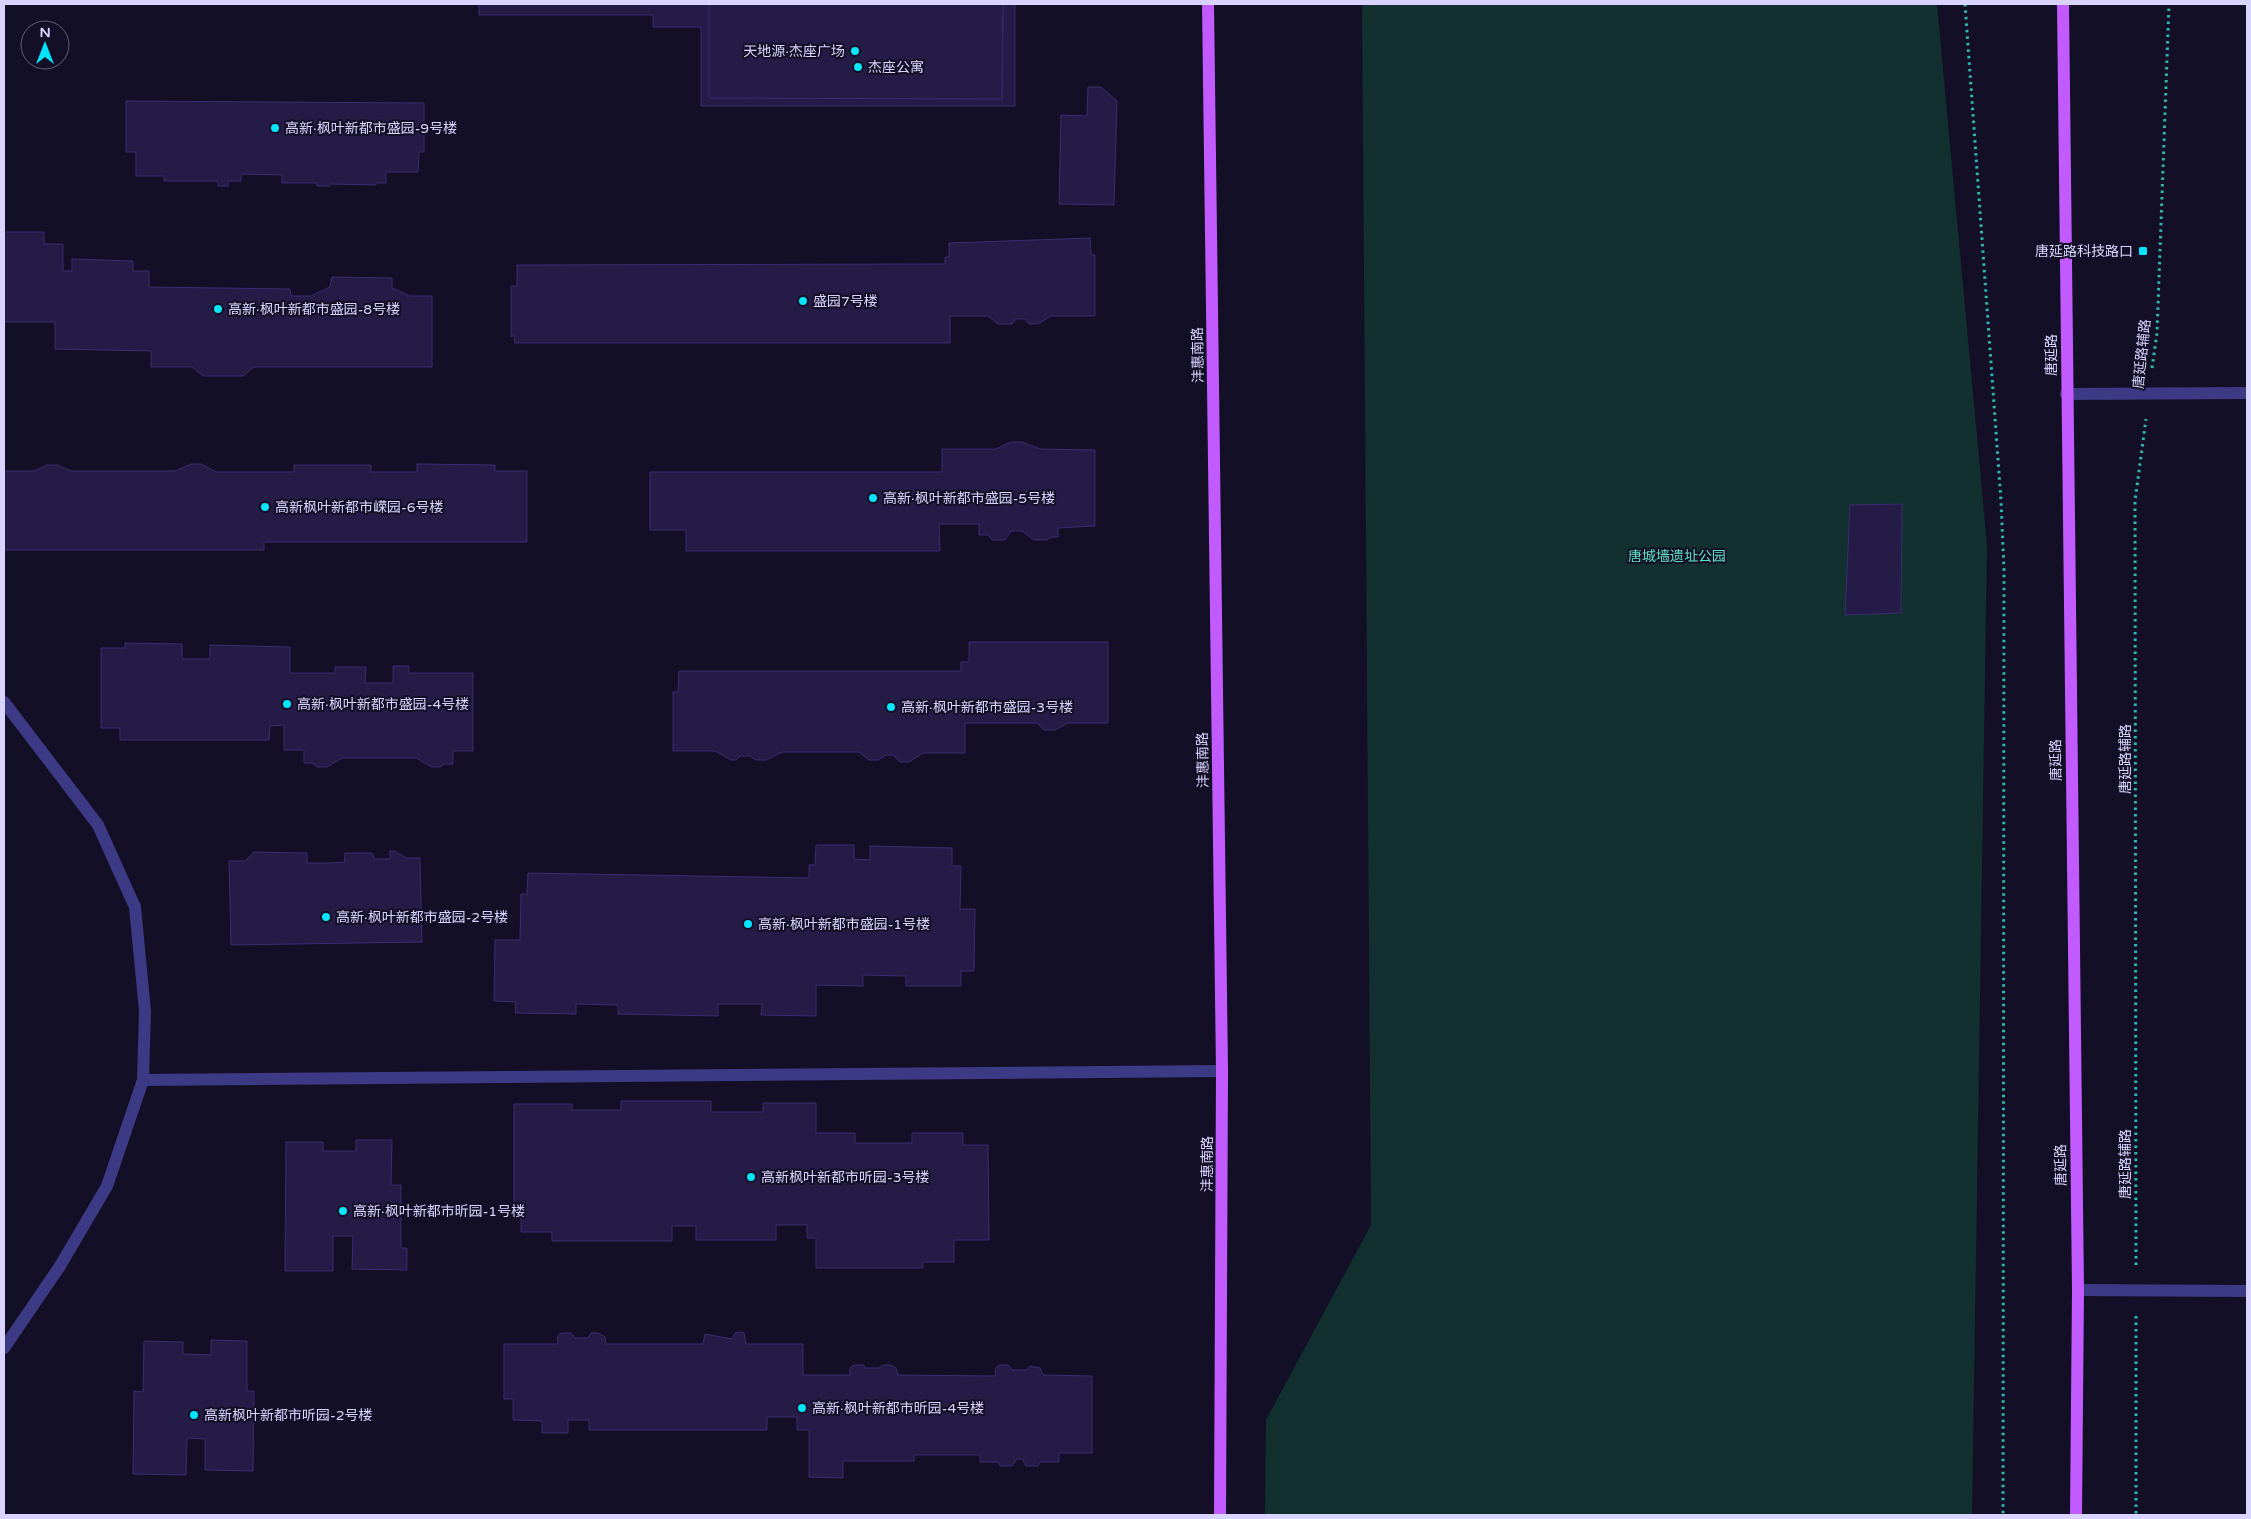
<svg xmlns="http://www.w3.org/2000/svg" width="2251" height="1519" viewBox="0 0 2251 1519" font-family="'Varela Round','Noto Sans SC',sans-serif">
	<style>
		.green { fill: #12302f }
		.building { fill: #241b47; stroke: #3b2d73 }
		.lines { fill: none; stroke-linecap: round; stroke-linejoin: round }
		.path { stroke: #2fb8b0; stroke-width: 3; stroke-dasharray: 2.5 4; stroke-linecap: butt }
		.minor { stroke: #3d3a85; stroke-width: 12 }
		.major { stroke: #c25bff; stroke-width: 12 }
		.poi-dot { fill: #00e5ff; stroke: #130f26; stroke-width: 2 }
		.labels { text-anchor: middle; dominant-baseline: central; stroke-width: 4; stroke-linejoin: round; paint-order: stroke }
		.poi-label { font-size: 14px; fill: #d9d4ff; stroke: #130f26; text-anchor: start }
		.street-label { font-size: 14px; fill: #d9d4ff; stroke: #130f26 }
		.park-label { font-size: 14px; fill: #5fe0c0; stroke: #130f26 }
	</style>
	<rect width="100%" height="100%" fill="#130f26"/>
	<path class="green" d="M1362,4H1937L1987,545L1972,1515H1265L1266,1420L1371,1225Z"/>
	<g class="building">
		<path d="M479,4H1015V106H701V27H653V15H479Z"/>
		<path d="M709,4H1003L1002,99L709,98Z"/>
		<path d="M1088,87H1101L1117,101L1114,205L1059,204L1061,115L1087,116Z"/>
		<path d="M126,101L424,103V152H419L418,172H386V183H376V185L330,184V186H317V183H282V175L241,174V181H228V186H218V181H164V176H136V152H126Z"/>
		<path d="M4,232H44V244H63V271H72V259L133,261V271H149V287L290,289L291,296H311L330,287L332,277L392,278V288L410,296H432V367H254L243,376H203L192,367H151V351L55,349V322H4Z"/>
		<path d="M1090,238L1091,255H1095V316H1051L1038,324H1029L1025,319H1016L1012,324H998L988,316H950V343H515L514,335L511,337V286H517V265L945,264V257H949V243Z"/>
		<path d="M1011,442H1022L1041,449L1095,450V526L1058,528V537H1052L1047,540H1034L1022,531H1011L1005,540H992L988,535H979V524H939L940,551H686V530H650V472H942V449H996Z"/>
		<path d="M191,464H201L216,472H294V465H371V472H417V464L495,465V471H527V542H264V550H4V471H34L47,465H58L71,471H175Z"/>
		<path d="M1902,504L1901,613L1845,615L1850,505Z"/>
		<path d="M969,642H1108V723H1068L1055,730H1044L1037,723H965V753H923L909,762H900L893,755H886L878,760H869L859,752H782L766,760H756L750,756H740L736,760H731L715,751H673V692H678L679,671H961V662H969Z"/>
		<path d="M125,643L182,644V659H210V645L290,647V673H335V667H366L365,683H393V666H409V673H473V751H453V764H444L440,767H432L416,758H342L327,767H317L312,763H304V750H284V725L270,726L269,740H120V728H101V648H125Z"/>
		<path d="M816,845H854V859L870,860V846L952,848V866H961L960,909H975L974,971H961V986H906V976L863,975V986L816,985V1016L761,1015L762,1004H718V1016L618,1014V1005L576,1004V1014L515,1013L516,1002L494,1001L495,940H520L521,894H527L528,873L809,878V865H815Z"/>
		<path d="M390,851H395L406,858H420L422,942L231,945L229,861H245L254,852L307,853V863H330L345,862L344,853H372L374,859H390Z"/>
		<path d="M621,1101H711V1112H763V1103H816V1133H855V1143H912V1133H963V1145H988L989,1240H954V1262H923V1268H816V1238H807V1225H776V1240H696V1226H672V1241H552V1232H521V1209H514V1104H572V1110H621Z"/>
		<path d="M356,1140H392L391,1185H401V1248H407V1270L352,1269L353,1236H333V1271H285L286,1142H323V1151H356Z"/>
		<path d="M740,1332L744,1333L746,1344H803V1375H850V1368L854,1365H864L865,1368H879L883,1365H890L896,1368L898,1375L995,1376L996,1368L999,1365H1008L1012,1370H1027L1030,1366L1040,1368L1043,1375L1092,1376V1453H1059V1462H1040L1038,1466H1026L1022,1459H1017L1012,1466H1000L998,1462H980V1455H914V1461H843V1478L809,1477V1430H797V1417H767V1430H589V1420H568V1433H542V1421L513,1420V1399H504V1344H558L557,1337L561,1333H571L575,1338H588L591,1333H598L605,1337L606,1344H703L705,1334L732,1339L735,1333Z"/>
		<path d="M211,1340L247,1341V1391H254L253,1471L205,1470V1439L187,1438L186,1475L133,1474L134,1391L143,1392L144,1341L183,1342V1354L211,1355Z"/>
	</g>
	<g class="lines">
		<g class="path">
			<path d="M1965,4L2001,501L2004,570L2003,1515"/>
			<path d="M2152,368L2157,333L2169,4"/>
			<path d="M2136,1265L2135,501L2146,419"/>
			<path d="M2136,1316V1515"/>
		</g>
		<g class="minor">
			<path d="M2066,394L2247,393"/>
			<path d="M4,702L98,825L135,907L145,1011L143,1080L107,1186L60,1266L4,1348"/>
			<path d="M143,1080L1222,1071"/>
			<path d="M2078,1290L2247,1291"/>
		</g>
		<g class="major">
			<path d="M1208,4L1222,1071L1220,1515"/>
			<path d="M2063,4L2078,1290L2076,1515"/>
		</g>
	</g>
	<g class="poi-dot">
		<circle cx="855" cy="51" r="5"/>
		<circle cx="858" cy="67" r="5"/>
		<circle cx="275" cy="128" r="5"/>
		<rect x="2138" y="246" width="10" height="10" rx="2.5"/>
		<circle cx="803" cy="301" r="5"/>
		<circle cx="218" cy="309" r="5"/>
		<circle cx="873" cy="498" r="5"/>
		<circle cx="265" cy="507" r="5"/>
		<circle cx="287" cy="704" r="5"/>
		<circle cx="891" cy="707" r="5"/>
		<circle cx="326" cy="917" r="5"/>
		<circle cx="748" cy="924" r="5"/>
		<circle cx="751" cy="1177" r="5"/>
		<circle cx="343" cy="1211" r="5"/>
		<circle cx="802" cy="1408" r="5"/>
		<circle cx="194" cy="1415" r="5"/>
	</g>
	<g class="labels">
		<g class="poi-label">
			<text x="845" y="51" text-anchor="end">天地源·杰座广场</text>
			<text x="868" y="67">杰座公寓</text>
			<text x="285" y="128">高新·枫叶新都市盛园-9号楼</text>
			<text x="2133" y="251" text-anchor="end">唐延路科技路口</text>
			<text x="813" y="301">盛园7号楼</text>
			<text x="228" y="309">高新·枫叶新都市盛园-8号楼</text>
			<text x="883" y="498">高新·枫叶新都市盛园-5号楼</text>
			<text x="275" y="507">高新枫叶新都市嵘园-6号楼</text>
			<text x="297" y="704">高新·枫叶新都市盛园-4号楼</text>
			<text x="901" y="707">高新·枫叶新都市盛园-3号楼</text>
			<text x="336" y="917">高新·枫叶新都市盛园-2号楼</text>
			<text x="758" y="924">高新·枫叶新都市盛园-1号楼</text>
			<text x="761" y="1177">高新枫叶新都市听园-3号楼</text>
			<text x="353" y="1211">高新·枫叶新都市昕园-1号楼</text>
			<text x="812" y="1408">高新·枫叶新都市昕园-4号楼</text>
			<text x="204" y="1415">高新枫叶新都市听园-2号楼</text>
		</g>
		<g class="street-label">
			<text transform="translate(2142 354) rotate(-84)">唐延路辅路</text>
			<text transform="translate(1198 355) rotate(-91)">沣惠南路</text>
			<text transform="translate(2051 355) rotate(-90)">唐延路</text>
			<text transform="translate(2125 759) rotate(-90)">唐延路辅路</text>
			<text transform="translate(1203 760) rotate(-91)">沣惠南路</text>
			<text transform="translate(2056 760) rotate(-91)">唐延路</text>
			<text transform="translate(1207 1164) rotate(-90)">沣惠南路</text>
			<text transform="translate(2125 1164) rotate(-90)">唐延路辅路</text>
			<text transform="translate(2061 1165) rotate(-91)">唐延路</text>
		</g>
		<g class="park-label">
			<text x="1677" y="556">唐城墙遗址公园</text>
		</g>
	</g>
	<rect width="2251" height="1519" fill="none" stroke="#d9d4ff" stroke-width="10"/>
	<g transform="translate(45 45)"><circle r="24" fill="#130f26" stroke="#625e7d"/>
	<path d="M0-4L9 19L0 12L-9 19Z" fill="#00e5ff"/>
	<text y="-8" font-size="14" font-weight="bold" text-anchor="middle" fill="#d9d4ff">N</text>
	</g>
</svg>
